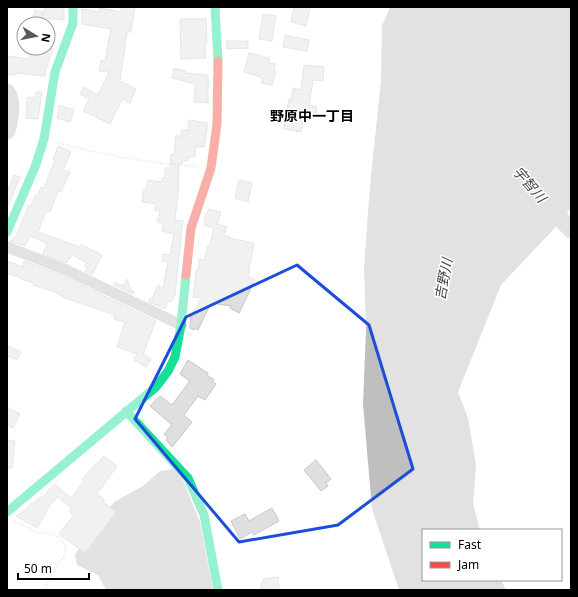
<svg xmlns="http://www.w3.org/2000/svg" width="578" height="597" viewBox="0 0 578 597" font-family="'Noto Sans','Noto Sans JP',sans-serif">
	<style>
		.water { fill: #bfbfbf }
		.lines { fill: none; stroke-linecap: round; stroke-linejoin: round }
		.river { stroke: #bfbfbf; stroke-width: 17 }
		.building { fill: #dfdfdf; stroke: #c7c7c7 }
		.path { stroke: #b9b9b9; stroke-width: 1.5; stroke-dasharray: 1 2; stroke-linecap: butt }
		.street { stroke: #bebebe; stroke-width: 11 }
		.fast { stroke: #16e098; stroke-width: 9 }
		.jam { stroke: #f24e42; stroke-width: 9 }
		.marked { fill: none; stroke: #1d4ed8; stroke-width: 3; stroke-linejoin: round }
		.labels { text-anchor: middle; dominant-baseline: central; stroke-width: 3; stroke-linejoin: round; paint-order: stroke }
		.neighbourhood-label { font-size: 14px; font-weight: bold; fill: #000; stroke: #fff }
		.water-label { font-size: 14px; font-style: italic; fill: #444; stroke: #fff }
	</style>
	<rect width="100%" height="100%" fill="#fff"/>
	<g class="water">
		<path d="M390,7H571V208L552,231L501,285L458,392L468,418L476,465L473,503L480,530H423V580H501L506,590H399L372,509L363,404L366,330L364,267L370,186L381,80L382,26Z"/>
		<path d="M174,469L181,475L200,522L213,590H106L98,575L77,565L75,554L114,502L143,486L160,471Z"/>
	</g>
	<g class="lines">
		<g class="river">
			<path d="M7,92C14,102 10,120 7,131"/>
			<path d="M546,203L571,230"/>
		</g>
	</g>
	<g class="building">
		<path d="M46,7H64V20L43,18L44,9H46Z"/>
		<path d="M122,7H135L131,32H127L120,81L136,89L130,103L122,99L110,124L83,111L89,99L80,94L84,87L98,95L109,72L99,71L101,60L105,61L111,29L82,24V9L99,12L100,8L121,12Z"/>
		<path d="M294,7H310L306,26L291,22Z"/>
		<path d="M35,10L43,12L40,24H31Z"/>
		<path d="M263,14L276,16L272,41L259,39Z"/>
		<path d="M180,19H206L207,44H205L206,58L181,59Z"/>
		<path d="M285,35L309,40L307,51L283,47Z"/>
		<path d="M226,41H248V48L227,49Z"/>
		<path d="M31,48H46V49H53L46,69L45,76L17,73L16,75L7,74V56L29,59Z"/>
		<path d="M249,53L269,58V63L275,64L274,71H276L272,85L261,83L263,78L244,72Z"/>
		<path d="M304,65L324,67L323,81L313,80L309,105L317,107L316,115L305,114L301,132L284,129V127L289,99L291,100L293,88L301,90Z"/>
		<path d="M174,68L186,71V73L208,75V103L194,102L195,84L172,78Z"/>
		<path d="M36,92H42L38,119L26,118L27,99H28V97L35,98Z"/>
		<path d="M59,105L74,110L70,122L57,118Z"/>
		<path d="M189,120L208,123L204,147L196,146L195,157H188V161L183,160L182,164L179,163L178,195L175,220L183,221L182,227L175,295L171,302L168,301L165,309L149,302L150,298L152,299L158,285L163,288L168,262L162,261L163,254L170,255L174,234L162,231L163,224L157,222L160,211L155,210L156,204L142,202L144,189L146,190L148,180L162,182V178H165V168H170L171,154H174L176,136H181L182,130H188Z"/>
		<path d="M58,146L71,152L63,170L70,172L61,192L58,191L50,212L46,211L38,232L66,242L79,247L81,244L93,251V250L102,255L92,275L85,271L88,267L85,266L87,263L72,255L70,259L68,258L67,263L43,254L47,243L30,236L25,246L10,241L13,239L16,236L29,205L31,206L35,196H37L41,187L44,188L55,160L53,159Z"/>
		<path d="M14,175L20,177L7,208V193Z"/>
		<path d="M239,180L252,183L248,202L235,198Z"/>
		<path d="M209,209L221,212L217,224L227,227L224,235L230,237L229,238L254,243L248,276L255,280L239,313L230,308L231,306L211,303L198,330L195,328L194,330L190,328L191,316L201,298L193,297L196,270H198L199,259L204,260L208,245H210L214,228L204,225L205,221L204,220L206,213L207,214Z"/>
		<path d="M7,261L23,267L24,261L61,275L156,321L146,345L147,346L143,354L151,359L146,367L134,360L137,354L117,347L125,322L114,319L115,315L65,298L53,291L33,285L34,283L21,279V278L7,273Z"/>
		<path d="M127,279L131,290L134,292L133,294L114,285L115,282L123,286Z"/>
		<path d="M7,345L21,352L17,360L7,355Z"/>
		<path d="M188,360L208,373L207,375L214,380L212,382L216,384L205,400L198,396L184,415L192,422L172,447L166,440L168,437L164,434L172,425L150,406L160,396L172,405L189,382V380L180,374Z"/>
		<path d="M7,407L20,414L13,428L7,425Z"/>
		<path d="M7,440L15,441L12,468H7Z"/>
		<path d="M104,456L117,466L97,494L105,500L103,502L116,512L85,553L59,534L74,515L69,511L71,508L58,497L50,505L37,528L16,516L24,510L25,511L27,508L32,503L33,504L40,497L42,498L49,490L55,484L71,498L84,481L82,479L89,471V472L97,462L98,463Z"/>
		<path d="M316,460L331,479L326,483L328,486L321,491L304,470Z"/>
		<path d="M272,508L279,521L254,535L252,532L240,539L231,521L245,514L249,521Z"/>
		<path d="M278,577L279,590H262L261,583H263V579Z"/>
	</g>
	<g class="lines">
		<g class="path">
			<path d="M57,143L109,155L158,163L199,167"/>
			<path d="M15,521L37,532L55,535L64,543L66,548L64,556L49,578L44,590"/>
		</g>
		<path class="street" d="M7,247L64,269L181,325"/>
		<g class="fast">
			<path d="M215,7L218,61"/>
			<path d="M7,232L35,167L44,139L55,72L73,23V7"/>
			<path d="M126,411L188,478L204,515L218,590"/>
			<path d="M7,512L156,387L168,371L175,357L181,325L186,275"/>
		</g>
		<path class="jam" d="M186,275L191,228L211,168L217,124L218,61"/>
	</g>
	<path d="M0 0H578V597H0ZM297,265L369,325L413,469L338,525L239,542L135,419L186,317Z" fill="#fff" fill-opacity=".55" fill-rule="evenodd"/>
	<path class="marked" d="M297,265L369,325L413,469L338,525L239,542L135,419L186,317Z"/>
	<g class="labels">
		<g class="neighbourhood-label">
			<text x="312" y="115">野原中一丁目</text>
		</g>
		<g class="water-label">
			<text transform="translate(530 184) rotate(49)">宇智川</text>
			<text transform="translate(443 279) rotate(-79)">吉野川</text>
		</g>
	</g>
	<rect width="578" height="597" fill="none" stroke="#000000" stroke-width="16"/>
	<rect x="422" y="529" width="140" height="52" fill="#ffffff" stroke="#999999"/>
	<rect x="430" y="542" width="20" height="6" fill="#16e098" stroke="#999999"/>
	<text x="458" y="549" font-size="12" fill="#000000">Fast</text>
	<rect x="430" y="562" width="20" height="6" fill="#f24e42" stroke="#999999"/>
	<text x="458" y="569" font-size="12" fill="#000000">Jam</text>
	<g transform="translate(36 36) rotate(100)"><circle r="19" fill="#ffffff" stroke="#999999"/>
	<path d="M0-3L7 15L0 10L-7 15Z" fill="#595959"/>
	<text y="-6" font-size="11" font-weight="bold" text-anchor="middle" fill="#000000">N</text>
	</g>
	<path d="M18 573v6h71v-6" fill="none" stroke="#000000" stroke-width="2"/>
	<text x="24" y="573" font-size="12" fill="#000000" stroke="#ffffff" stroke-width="3" paint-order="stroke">50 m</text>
</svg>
